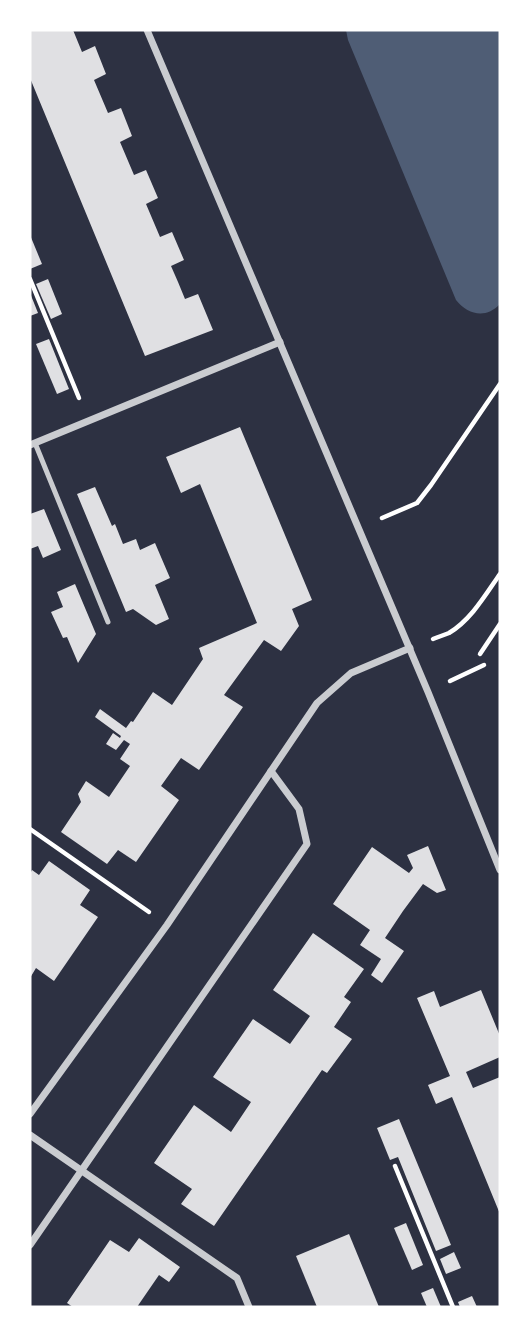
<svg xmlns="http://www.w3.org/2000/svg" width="530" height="1337" viewBox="0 0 530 1337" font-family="Poppins,sans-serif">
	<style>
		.water { fill: #4f5d75 }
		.building { fill: #e0e0e3 }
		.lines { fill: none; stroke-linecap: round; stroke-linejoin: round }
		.path { stroke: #fff; stroke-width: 4.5 }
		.service { stroke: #caccd0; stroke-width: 5 }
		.minor { stroke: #caccd0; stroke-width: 7 }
	</style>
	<rect width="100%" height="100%" fill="#2d3142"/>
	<path class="water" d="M346,30H500V304C486,319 468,315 456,300L348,40Z"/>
	<g class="building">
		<path d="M30,30H73L82,52L95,46L106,74L94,80L108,113L121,108L132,136L120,142L134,175L146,170L158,198L146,204L160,237L172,232L184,260L171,266L178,282L185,299L198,294L213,330L145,356L30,78Z"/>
		<path d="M30,235L42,264L30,269Z"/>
		<path d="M48,279L62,314L51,319L36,284Z"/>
		<path d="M30,293L38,313L30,316Z"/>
		<path d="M49,339L69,389L57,394L36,344Z"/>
		<path d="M240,427L312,600L292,609L299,626L281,651L264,640L224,695L243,707L199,770L181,758L161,786L179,800L136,862L118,850L107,864L61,832L81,802L78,794L86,781L109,797L130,766L120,759L130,744L124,740L116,750L106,744L113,733L120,738L121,736L95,717L100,709L126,728L131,721L133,722L153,692L172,705L203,659L199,648L257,623L200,484L181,493L166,457Z"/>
		<path d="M95,487L112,526L115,524L123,544L136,539L140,550L155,543L170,578L155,585L169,619L156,625L133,609L126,612L77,494Z"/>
		<path d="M44,509L61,550L43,558L38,546L30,549V514Z"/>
		<path d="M75,584L96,634L78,663L67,637L63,638L51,612L63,607L57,592Z"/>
		<path d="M428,846L446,890L437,893L423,884L403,911L385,938L404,951L382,983L371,975L381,959L360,945L370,930L333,904L372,847L409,873L413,868L407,855Z"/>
		<path d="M49,861L90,890L80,905L98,917L54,981L36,968L30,978V874L32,870L39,875Z"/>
		<path d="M313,933L364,969L344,997L351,1002L334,1027L352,1039L327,1073L322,1070L214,1226L181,1204L192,1189L154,1163L194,1105L231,1132L251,1102L213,1077L253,1019L290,1044L310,1016L273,990Z"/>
		<path d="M481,990L500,1036V1057L466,1072L473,1088L500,1077V1214L452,1097L436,1104L428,1085L450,1076L417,998L434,991L440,1007Z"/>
		<path d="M399,1119L451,1245L436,1251L398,1157L390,1160L377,1128Z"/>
		<path d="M406,1223L423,1265L412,1270L394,1228Z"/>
		<path d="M349,1234L379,1307H317L296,1256Z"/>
		<path d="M139,1238L180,1267L169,1282L159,1275L137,1307H73L67,1303L110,1240L129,1252Z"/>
		<path d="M454,1252L461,1268L446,1274L440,1259Z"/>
		<path d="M433,1288L441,1307H427L421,1293Z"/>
		<path d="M472,1296L477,1307H460L458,1302Z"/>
	</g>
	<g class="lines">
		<g class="path">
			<path d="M30,279L79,398"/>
			<path d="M382,518L417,503L431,485L500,384"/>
			<path d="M433,639C438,637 444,635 449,633C471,620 486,594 500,574"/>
			<path d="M480,654L500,624"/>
			<path d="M450,681L484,665"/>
			<path d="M30,829L149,912"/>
			<path d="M395,1166L453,1307"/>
		</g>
		<path class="service" d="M35,443L108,622"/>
		<g class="minor">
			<path d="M147,30L428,692L500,870"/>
			<path d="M30,445L280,342"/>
			<path d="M30,1114L167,925L317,703L351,673L410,648"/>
			<path d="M30,1135L237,1278L249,1307"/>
			<path d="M30,1245L307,844L299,809L271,771"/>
		</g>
	</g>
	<rect width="530" height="1337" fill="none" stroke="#ffffff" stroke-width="63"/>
</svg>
